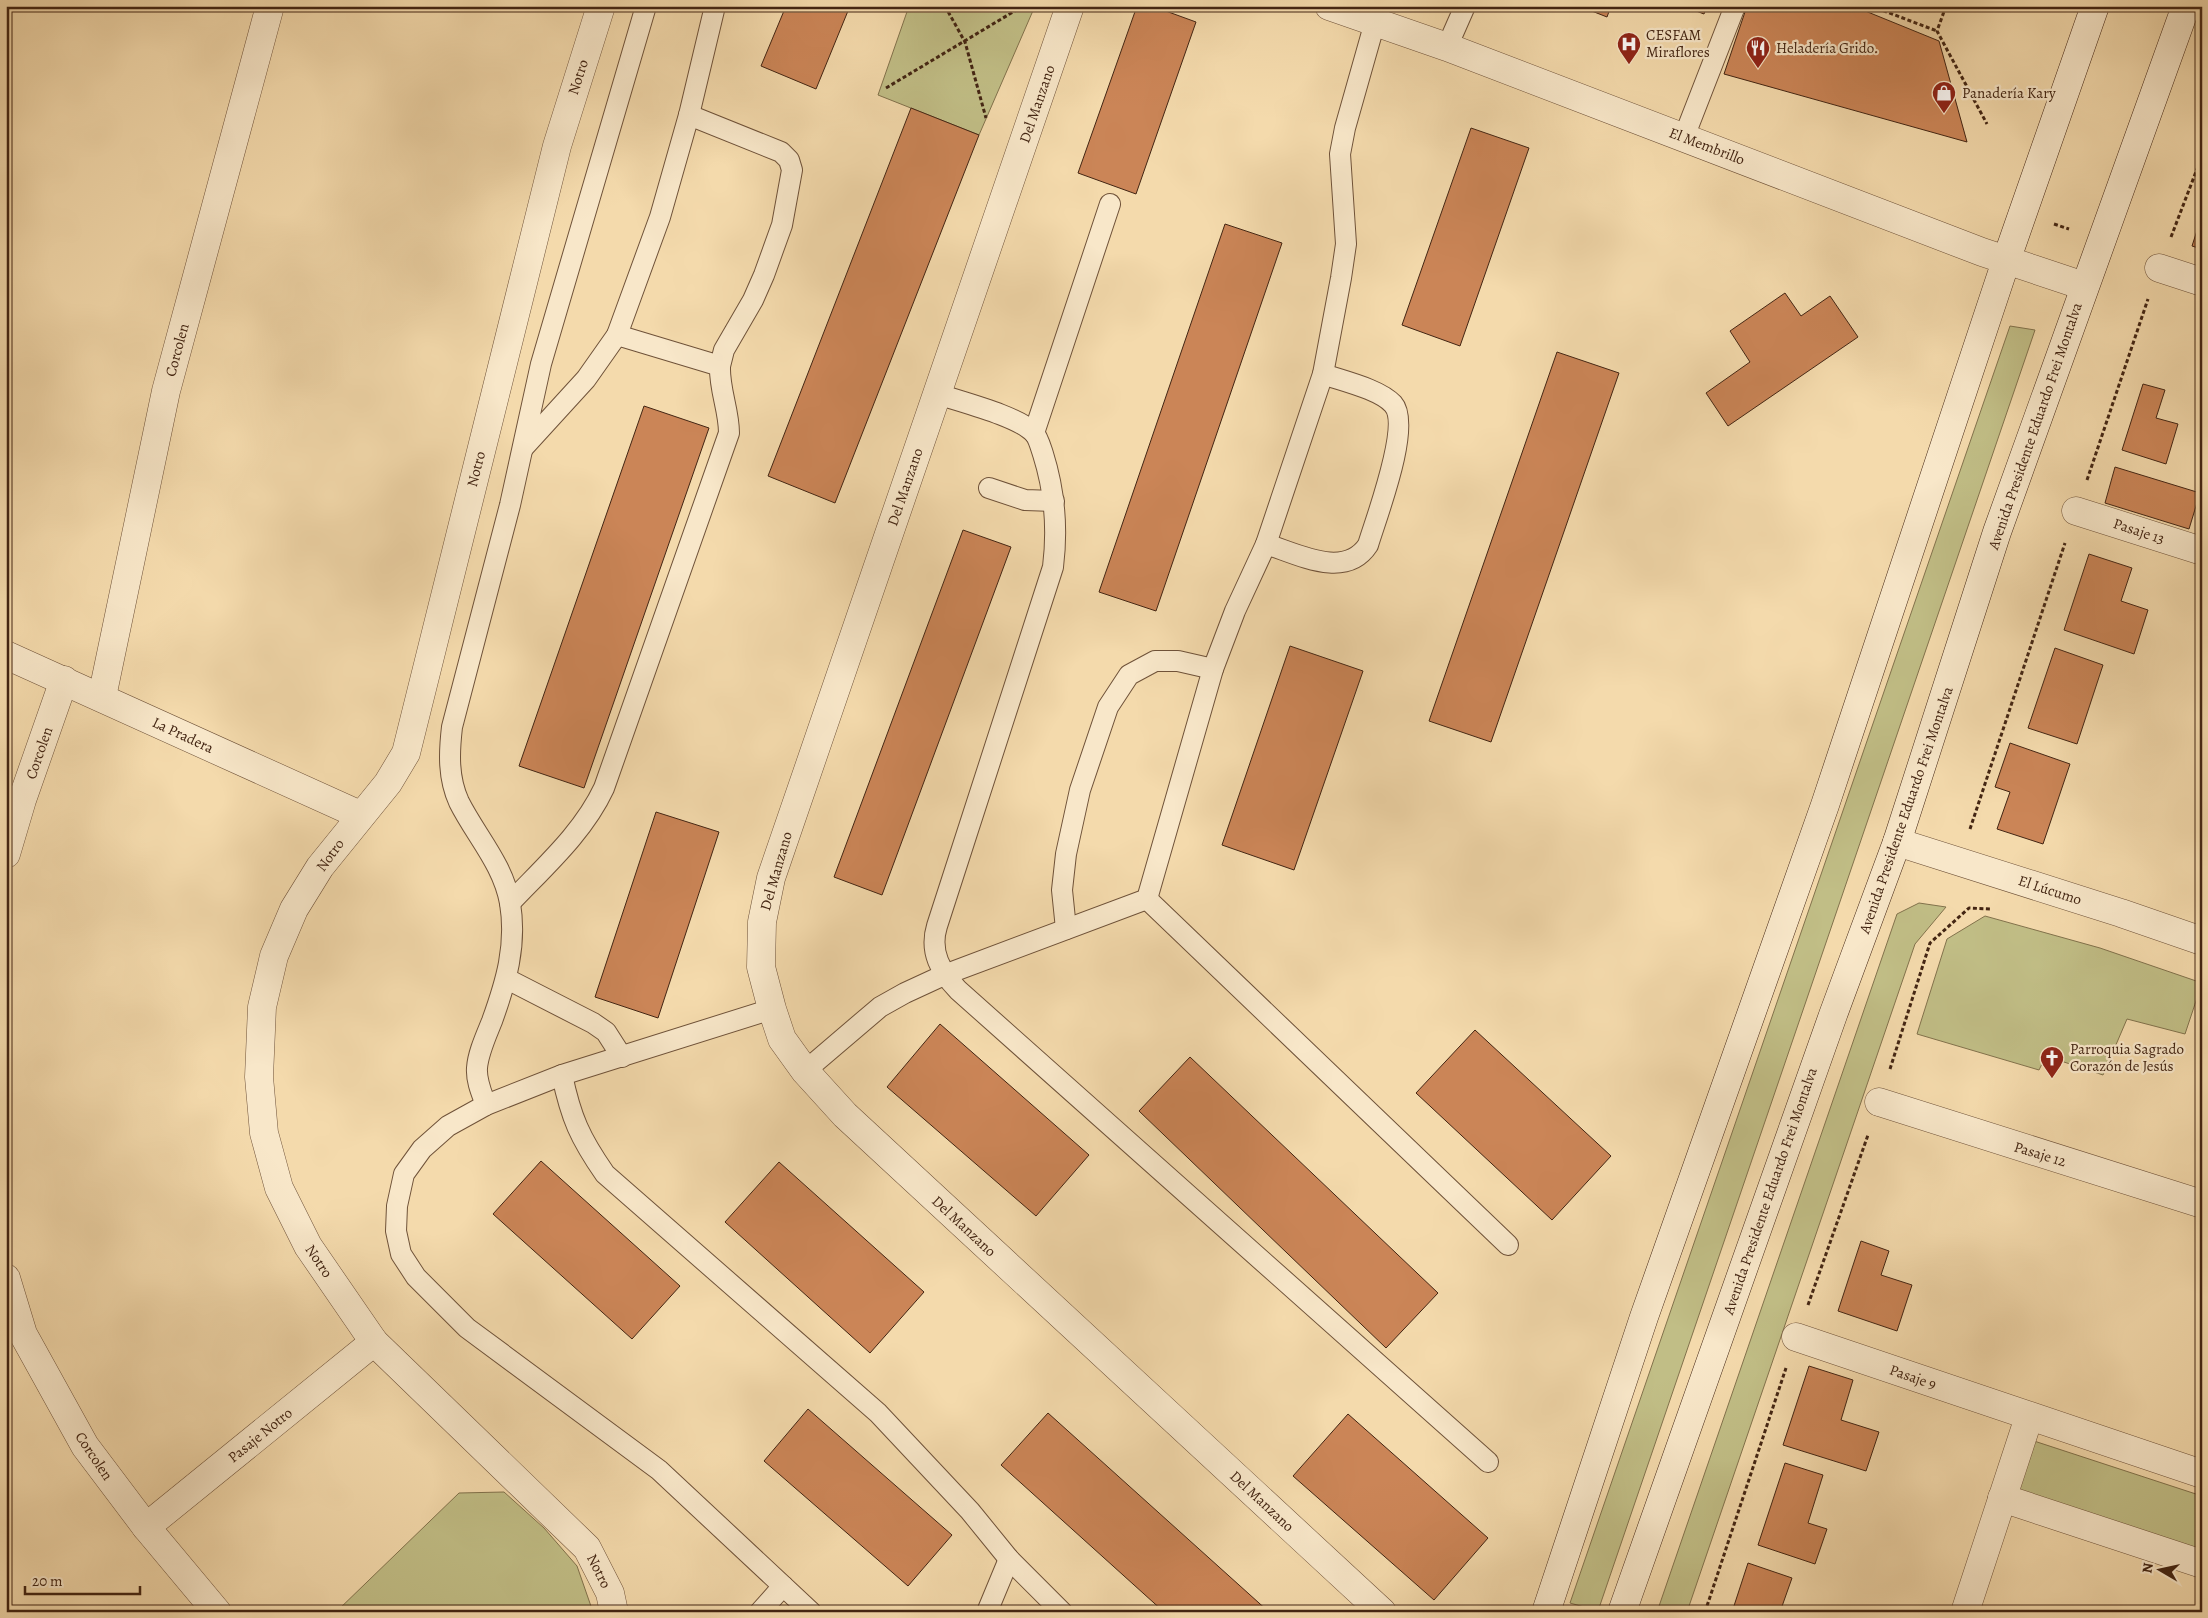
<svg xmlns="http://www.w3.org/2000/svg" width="2208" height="1618" viewBox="0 0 2208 1618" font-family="Alegreya,serif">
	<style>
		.green { fill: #c1be86; stroke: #82724c }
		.building { fill: #cb8557; stroke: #432513 }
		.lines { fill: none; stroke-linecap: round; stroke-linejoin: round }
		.lane-casing { stroke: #6f5239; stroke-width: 22 }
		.street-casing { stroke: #6f5239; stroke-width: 29 }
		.secondary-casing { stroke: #432513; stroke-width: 29 }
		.path { stroke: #432513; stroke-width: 3; stroke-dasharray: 4 2.5; stroke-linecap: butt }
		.lane { stroke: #f8e7c9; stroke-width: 20 }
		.street { stroke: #f8e7c9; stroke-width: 28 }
		.secondary { stroke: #f8e7c9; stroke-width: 28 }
		.labels { text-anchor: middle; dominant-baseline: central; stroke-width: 4.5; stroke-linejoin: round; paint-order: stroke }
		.poi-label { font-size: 15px; fill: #432513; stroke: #f8e7c9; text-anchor: start }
		.street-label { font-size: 15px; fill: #432513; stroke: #f8e7c9 }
	</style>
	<rect width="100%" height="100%" fill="#f4daac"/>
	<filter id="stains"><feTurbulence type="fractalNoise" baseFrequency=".004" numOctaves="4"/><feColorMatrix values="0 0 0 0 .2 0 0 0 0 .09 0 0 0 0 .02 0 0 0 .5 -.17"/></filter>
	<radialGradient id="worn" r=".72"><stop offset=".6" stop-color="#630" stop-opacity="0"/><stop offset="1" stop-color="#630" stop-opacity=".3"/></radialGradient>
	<g class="green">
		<path d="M909,6H1035L979,135L878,95Z"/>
		<path d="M2010,326L2035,330L1598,1611L1570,1603Z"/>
		<path d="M1919,903L1946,907L1915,944L1687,1612H1657L1897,914Z"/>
		<path d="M1985,916L2100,948L2202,983L2185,1034L2127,1019L2103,1075L2046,1056L2039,1070L1917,1034L1947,939Z"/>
		<path d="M2031,1440L2202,1496V1560L2014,1495Z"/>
		<path d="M504,1492L544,1528L577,1566L593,1612H336L459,1493Z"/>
	</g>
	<g class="building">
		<path d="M786,6H850L816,89L761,66Z"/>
		<path d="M1137,6H1152L1196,22L1136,194L1078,173Z"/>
		<path d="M1579,6H1611L1607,17Z"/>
		<path d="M1683,6H1707L1704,14Z"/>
		<path d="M1747,6H1853L1939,41L1967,142L1724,74Z"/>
		<path d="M911,108L979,135L835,503L768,476Z"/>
		<path d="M1471,128L1529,148L1460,346L1402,325Z"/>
		<path d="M2202,215V249L2192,246Z"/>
		<path d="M1225,224L1282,243L1156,611L1099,592Z"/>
		<path d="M1785,293L1801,316L1830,296L1858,337L1728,426L1706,393L1750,362L1730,331Z"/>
		<path d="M1557,352L1619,373L1491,742L1429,721Z"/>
		<path d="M2143,384L2165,390L2156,418L2178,424L2166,464L2122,450Z"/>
		<path d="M644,406L709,428L584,788L519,766Z"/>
		<path d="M2115,467L2200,493L2189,529L2105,503Z"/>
		<path d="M963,530L1011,547L882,895L834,877Z"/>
		<path d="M2089,554L2132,568L2121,601L2148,610L2134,654L2064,630Z"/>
		<path d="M1290,646L1363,671L1294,870L1222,845Z"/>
		<path d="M2055,648L2103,665L2077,744L2028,728Z"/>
		<path d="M2010,743L2070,764L2043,844L1997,829L2010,792L1995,787Z"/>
		<path d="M656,812L719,832L658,1018L595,997Z"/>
		<path d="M940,1024L1089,1155L1036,1216L887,1087Z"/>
		<path d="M1475,1030L1611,1156L1552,1220L1416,1093Z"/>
		<path d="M1190,1057L1438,1293L1386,1348L1139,1111Z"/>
		<path d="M541,1161L680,1286L632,1339L493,1214Z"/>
		<path d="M779,1162L924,1292L870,1353L725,1222Z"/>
		<path d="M1861,1241L1889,1251L1881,1275L1912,1285L1897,1331L1838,1311Z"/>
		<path d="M1809,1366L1853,1380L1841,1420L1879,1432L1866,1471L1783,1445Z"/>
		<path d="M808,1409L952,1535L908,1586L764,1461Z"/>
		<path d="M1048,1413L1269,1612H1164L1001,1465Z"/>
		<path d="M1348,1414L1488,1538L1434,1600L1293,1476Z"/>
		<path d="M1785,1463L1823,1475L1808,1523L1827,1529L1815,1564L1758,1545Z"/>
		<path d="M1748,1563L1792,1578L1780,1612H1732Z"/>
	</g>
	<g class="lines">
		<g class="lane-casing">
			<g id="lane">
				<path d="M1447,47L1465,6"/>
				<path d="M1684,137L1735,6"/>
				<path d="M617,335L720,366L724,350L753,300L764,275L782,225L792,170L789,160L781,152L689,115"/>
				<path d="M938,394C961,402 1018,416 1034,433C1038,437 1041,448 1043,454C1055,492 1058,527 1053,567L937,926C929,952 941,972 958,990L1488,1462"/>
				<path d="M1034,433L1110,204"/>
				<path d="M523,448L586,379L617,335L660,217L689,115L715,6"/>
				<path d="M989,488L1025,500L1054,501"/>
				<path d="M1266,544C1298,554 1345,580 1368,545C1376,518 1412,425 1393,404C1379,389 1343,381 1323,374"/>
				<path d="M1147,899L1508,1245"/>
				<path d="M510,903C544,867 583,833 604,788L729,433C729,410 719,389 720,366"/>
				<path d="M1066,929L1062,890L1066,854L1080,790L1108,707L1129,675L1155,661H1178L1213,669"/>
				<path d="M507,979L593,1023L606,1032L622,1057"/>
				<path d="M772,1009L562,1075L486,1105L448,1126L422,1149L404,1174L397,1206L396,1231L401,1254L416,1277L467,1328L659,1470L811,1612"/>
				<path d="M805,1071L880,1007L905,993L944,975L1147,899L1213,669L1235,611L1266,544L1323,374L1341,278L1346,244L1340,154L1345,128L1375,22"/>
				<path d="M562,1075C571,1118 580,1138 605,1174L878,1413L970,1511L1009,1559L1062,1612"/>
				<path d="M486,1105C482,1094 476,1081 477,1068C478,1053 486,1036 492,1021C506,982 517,946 510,903C503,864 476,836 459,802C448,778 449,753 452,727L510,505L541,364L646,6"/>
				<path d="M760,1612L783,1586"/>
				<path d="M987,1612L1009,1559"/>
			</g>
		</g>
		<g class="street-casing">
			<g id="street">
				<path d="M601,6L557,146L406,753L388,783L320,867L294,909L274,956L262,1007L259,1077L264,1133L279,1188L308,1246L374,1342L587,1548L610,1593L614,1612"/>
				<path d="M1070,6L771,878L762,922L761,967L772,1009L782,1039L805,1071L845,1115L1382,1612"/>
				<path d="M1329,6L1447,47L1982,252L2084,286"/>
				<path d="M2159,268L2202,282"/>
				<path d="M2076,511L2202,551"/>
				<path d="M6,655L360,815"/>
				<path d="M102,697L166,391L270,6"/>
				<path d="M1897,842L2121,913L2202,941"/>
				<path d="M6,854L22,800L64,680"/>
				<path d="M1879,1102L2202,1204"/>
				<path d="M6,1278L23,1334L85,1446L146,1527L217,1612"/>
				<path d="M1796,1337L2202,1474"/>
				<path d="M2002,1498L2202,1564"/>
				<path d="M146,1527L374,1342"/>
				<path d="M1965,1612L2029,1417"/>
			</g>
		</g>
		<g class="secondary-casing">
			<g id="secondary">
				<path d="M1546,1612L1644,1317L1825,805L2006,261L2095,6"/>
				<path d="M1622,1612L1833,1015L1897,842L1997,532L2186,6"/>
			</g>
		</g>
		<g class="path">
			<path d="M945,6L965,42L986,118"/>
			<path d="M1871,6L1937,31"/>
			<path d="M1946,6L1937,31L1987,124"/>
			<path d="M886,88L1023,6"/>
			<path d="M2054,224L2069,229"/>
			<path d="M2171,237L2202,156"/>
			<path d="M2087,480L2148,299"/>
			<path d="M1970,829L2065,543"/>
			<path d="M1890,1069L1930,943L1969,908L1990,909"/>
			<path d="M1808,1305L1868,1135"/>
			<path d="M1705,1612L1786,1368"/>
		</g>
		<use href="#lane" class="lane"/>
		<use href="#street" class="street"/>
		<use href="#secondary" class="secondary"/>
	</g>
	<defs>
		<g id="hospital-pin" transform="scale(1.25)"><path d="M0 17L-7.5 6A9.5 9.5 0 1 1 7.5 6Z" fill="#8f2418" stroke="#f8e7c9"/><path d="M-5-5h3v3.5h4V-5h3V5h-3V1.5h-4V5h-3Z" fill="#fff"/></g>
		<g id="restaurant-pin" transform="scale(1.25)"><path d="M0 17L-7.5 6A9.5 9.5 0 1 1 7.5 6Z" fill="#8f2418" stroke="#f8e7c9"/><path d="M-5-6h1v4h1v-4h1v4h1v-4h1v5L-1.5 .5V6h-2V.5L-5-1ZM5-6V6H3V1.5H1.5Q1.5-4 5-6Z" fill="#fff"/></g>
		<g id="shop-pin" transform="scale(1.25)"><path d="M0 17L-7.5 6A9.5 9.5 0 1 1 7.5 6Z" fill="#8f2418" stroke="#f8e7c9"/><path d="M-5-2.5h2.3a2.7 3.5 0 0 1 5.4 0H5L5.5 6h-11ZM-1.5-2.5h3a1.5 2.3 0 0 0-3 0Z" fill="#fff"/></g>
		<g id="church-pin" transform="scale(1.25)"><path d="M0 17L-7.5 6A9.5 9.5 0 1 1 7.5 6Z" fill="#8f2418" stroke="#f8e7c9"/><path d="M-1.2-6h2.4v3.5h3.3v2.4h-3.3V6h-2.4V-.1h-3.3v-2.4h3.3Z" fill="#fff"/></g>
	</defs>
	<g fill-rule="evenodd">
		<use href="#hospital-pin" x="1629" y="44"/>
		<use href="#restaurant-pin" x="1758" y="48"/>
		<use href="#shop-pin" x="1944" y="93"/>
		<use href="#church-pin" x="2052" y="1058"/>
	</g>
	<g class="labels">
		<g class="poi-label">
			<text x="1646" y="35">CESFAM<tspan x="1646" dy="17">Miraflores</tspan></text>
			<text x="1776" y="48">Heladería Grido.</text>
			<text x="1962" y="93">Panadería Kary</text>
			<text x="2070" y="1049">Parroquia Sagrado<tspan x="2070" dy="17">Corazón de Jesús</tspan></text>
		</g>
		<g class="street-label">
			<text transform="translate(578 77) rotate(-72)">Notro</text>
			<text transform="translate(1037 104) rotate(-71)">Del Manzano</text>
			<text transform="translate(1707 146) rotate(21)">El Membrillo</text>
			<text transform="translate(177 350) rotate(-75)">Corcolen</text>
			<text transform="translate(2035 426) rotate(-71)">Avenida Presidente Eduardo Frei Montalva</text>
			<text transform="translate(476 469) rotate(-76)">Notro</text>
			<text transform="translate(905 487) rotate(-71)">Del Manzano</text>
			<text transform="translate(2139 531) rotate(18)">Pasaje 13</text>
			<text transform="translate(183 735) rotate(25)">La Pradera</text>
			<text transform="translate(39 753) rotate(-71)">Corcolen</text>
			<text transform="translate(1906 810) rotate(-71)">Avenida Presidente Eduardo Frei Montalva</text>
			<text transform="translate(330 855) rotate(-54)">Notro</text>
			<text transform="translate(776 871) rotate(-74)">Del Manzano</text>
			<text transform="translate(2050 890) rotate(18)">El Lúcumo</text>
			<text transform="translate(2040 1154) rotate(17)">Pasaje 12</text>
			<text transform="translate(1770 1191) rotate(-71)">Avenida Presidente Eduardo Frei Montalva</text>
			<text transform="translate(964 1226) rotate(43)">Del Manzano</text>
			<text transform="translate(319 1261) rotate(56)">Notro</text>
			<text transform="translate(1913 1377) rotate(19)">Pasaje 9</text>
			<text transform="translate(260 1435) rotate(-39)">Pasaje Notro</text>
			<text transform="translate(94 1456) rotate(56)">Corcolen</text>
			<text transform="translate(1262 1501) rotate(43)">Del Manzano</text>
			<text transform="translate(599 1571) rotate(63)">Notro</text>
		</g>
	</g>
	<rect width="2208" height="1618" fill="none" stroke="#f4daac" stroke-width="25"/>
	<rect x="8" y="8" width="2193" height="1603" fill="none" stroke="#432513" stroke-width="2.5"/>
	<rect x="12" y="12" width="2183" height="1593" fill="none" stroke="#432513"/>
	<g transform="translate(2160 1570) rotate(279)" stroke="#f8e7c9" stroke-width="4" paint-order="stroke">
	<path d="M0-4L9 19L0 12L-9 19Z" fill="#432513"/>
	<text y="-8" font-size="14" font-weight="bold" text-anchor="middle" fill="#432513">N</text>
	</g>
	<path d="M25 1586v8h115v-8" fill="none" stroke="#432513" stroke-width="2.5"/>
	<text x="32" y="1586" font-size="15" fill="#432513" stroke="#f8e7c9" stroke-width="4" paint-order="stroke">20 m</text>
	<rect width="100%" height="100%" filter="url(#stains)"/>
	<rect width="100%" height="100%" fill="url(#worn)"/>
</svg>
